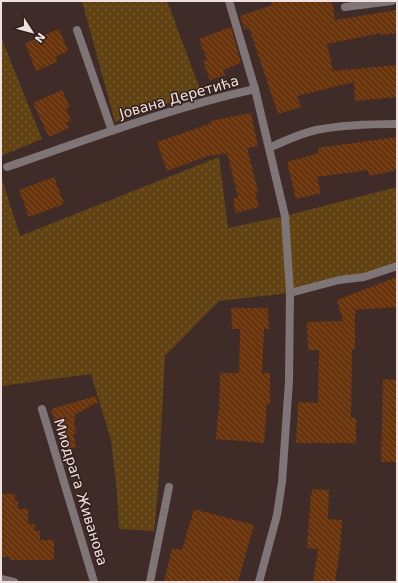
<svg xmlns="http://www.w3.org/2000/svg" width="398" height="583" viewBox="0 0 398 583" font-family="'DejaVu Sans',sans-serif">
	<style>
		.grass { fill: url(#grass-dots) }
		.building { fill: url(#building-back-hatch) }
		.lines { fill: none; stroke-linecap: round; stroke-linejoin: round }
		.service { stroke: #7f7476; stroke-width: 8 }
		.minor { stroke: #7f7476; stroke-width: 8 }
		.labels { text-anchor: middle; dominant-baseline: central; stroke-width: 3; stroke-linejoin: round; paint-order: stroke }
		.street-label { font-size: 14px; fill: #efe1df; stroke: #34211e }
	</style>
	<defs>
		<pattern id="grass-dots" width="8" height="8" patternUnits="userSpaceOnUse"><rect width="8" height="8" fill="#614212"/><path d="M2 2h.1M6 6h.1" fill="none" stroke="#785d34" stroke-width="1.8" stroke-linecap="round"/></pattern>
		<pattern id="building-back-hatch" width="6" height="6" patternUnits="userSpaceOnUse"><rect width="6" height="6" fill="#69330b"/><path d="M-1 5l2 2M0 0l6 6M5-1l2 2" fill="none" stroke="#7f502e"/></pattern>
	</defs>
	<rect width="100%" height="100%" fill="#3f2b28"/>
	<g class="grass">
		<path d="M82,1H167L201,92L115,122Z"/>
		<path d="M1,37L42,139L1,156Z"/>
		<path d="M219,157L228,228L285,216L397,187V266L290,293L219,301L165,356L158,490L154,531L119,529L117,492L111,440L91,374L1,386V176L20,236Z"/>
	</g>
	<g class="building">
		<path d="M271,1H332L335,20L397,10V33L381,35V33L327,44L333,71L397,65V97L355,101L354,82L297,96L301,107L278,114L249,28L244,29L240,16L272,5Z"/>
		<path d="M231,27L241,63L223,70L225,75L210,80L203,61L207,60L199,39Z"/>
		<path d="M59,29L68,51L56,57L57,62L36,71L25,43Z"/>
		<path d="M62,90L70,107L66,109L71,120L66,123L69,128L49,137L33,103Z"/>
		<path d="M251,113L258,146L247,148L258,191L255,192L259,207L236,213L233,199L238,197L227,153L208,156L167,171L157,142L212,123L211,121Z"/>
		<path d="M397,137V170L369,176L368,170L317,177L321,193L296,199L287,162L319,153L318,148Z"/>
		<path d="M54,177L64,204L29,217L19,190Z"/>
		<path d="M397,277V307L355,310V349H352L351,418H356V443H296L298,402L318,403L319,350H308L307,322L343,321L337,300Z"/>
		<path d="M231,308H268L269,329H264L262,373H270V404H267L264,443L216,439L218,413H219L220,373H239L240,329H232Z"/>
		<path d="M383,379L397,380V462H381Z"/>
		<path d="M96,396L98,402L74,415L75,421L74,422L76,433L73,434L76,447L64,451L51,409Z"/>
		<path d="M312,489L329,490L328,519L342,520L340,550L335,582H313L318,549L307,548L311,493L312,494Z"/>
		<path d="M1,494H15V501H18V509H28V524H35V531H40V540H54V560H10V557H1Z"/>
		<path d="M194,509L254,525L238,582H164L172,548L182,550Z"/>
	</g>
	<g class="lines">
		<g class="service">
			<path d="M229,1L255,89"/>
			<path d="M77,30L112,131"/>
			<path d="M290,293L339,280L364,277L397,266"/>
			<path d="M150,582L169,487"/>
		</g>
		<g class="minor">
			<path d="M345,7L392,1"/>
			<path d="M269,148C284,141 299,134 316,130C342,125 371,124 397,124"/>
			<path d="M7,167C89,139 170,108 255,89L285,216L290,293L289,381L282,482L277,515L259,582"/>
			<path d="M42,409L94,582"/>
			<path d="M1,579L14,582"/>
		</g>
	</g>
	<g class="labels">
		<g class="street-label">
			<text transform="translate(179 97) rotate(-16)">Јована Деретића</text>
			<text transform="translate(81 492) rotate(73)">Миодрага Живанова</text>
		</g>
	</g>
	<rect width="398" height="583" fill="none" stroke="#efe1df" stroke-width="4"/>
	<g transform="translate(32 32) rotate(126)" stroke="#34211e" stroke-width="3" paint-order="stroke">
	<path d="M0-3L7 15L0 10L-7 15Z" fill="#efe1df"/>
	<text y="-6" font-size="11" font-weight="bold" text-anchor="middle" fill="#efe1df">N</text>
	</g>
</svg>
